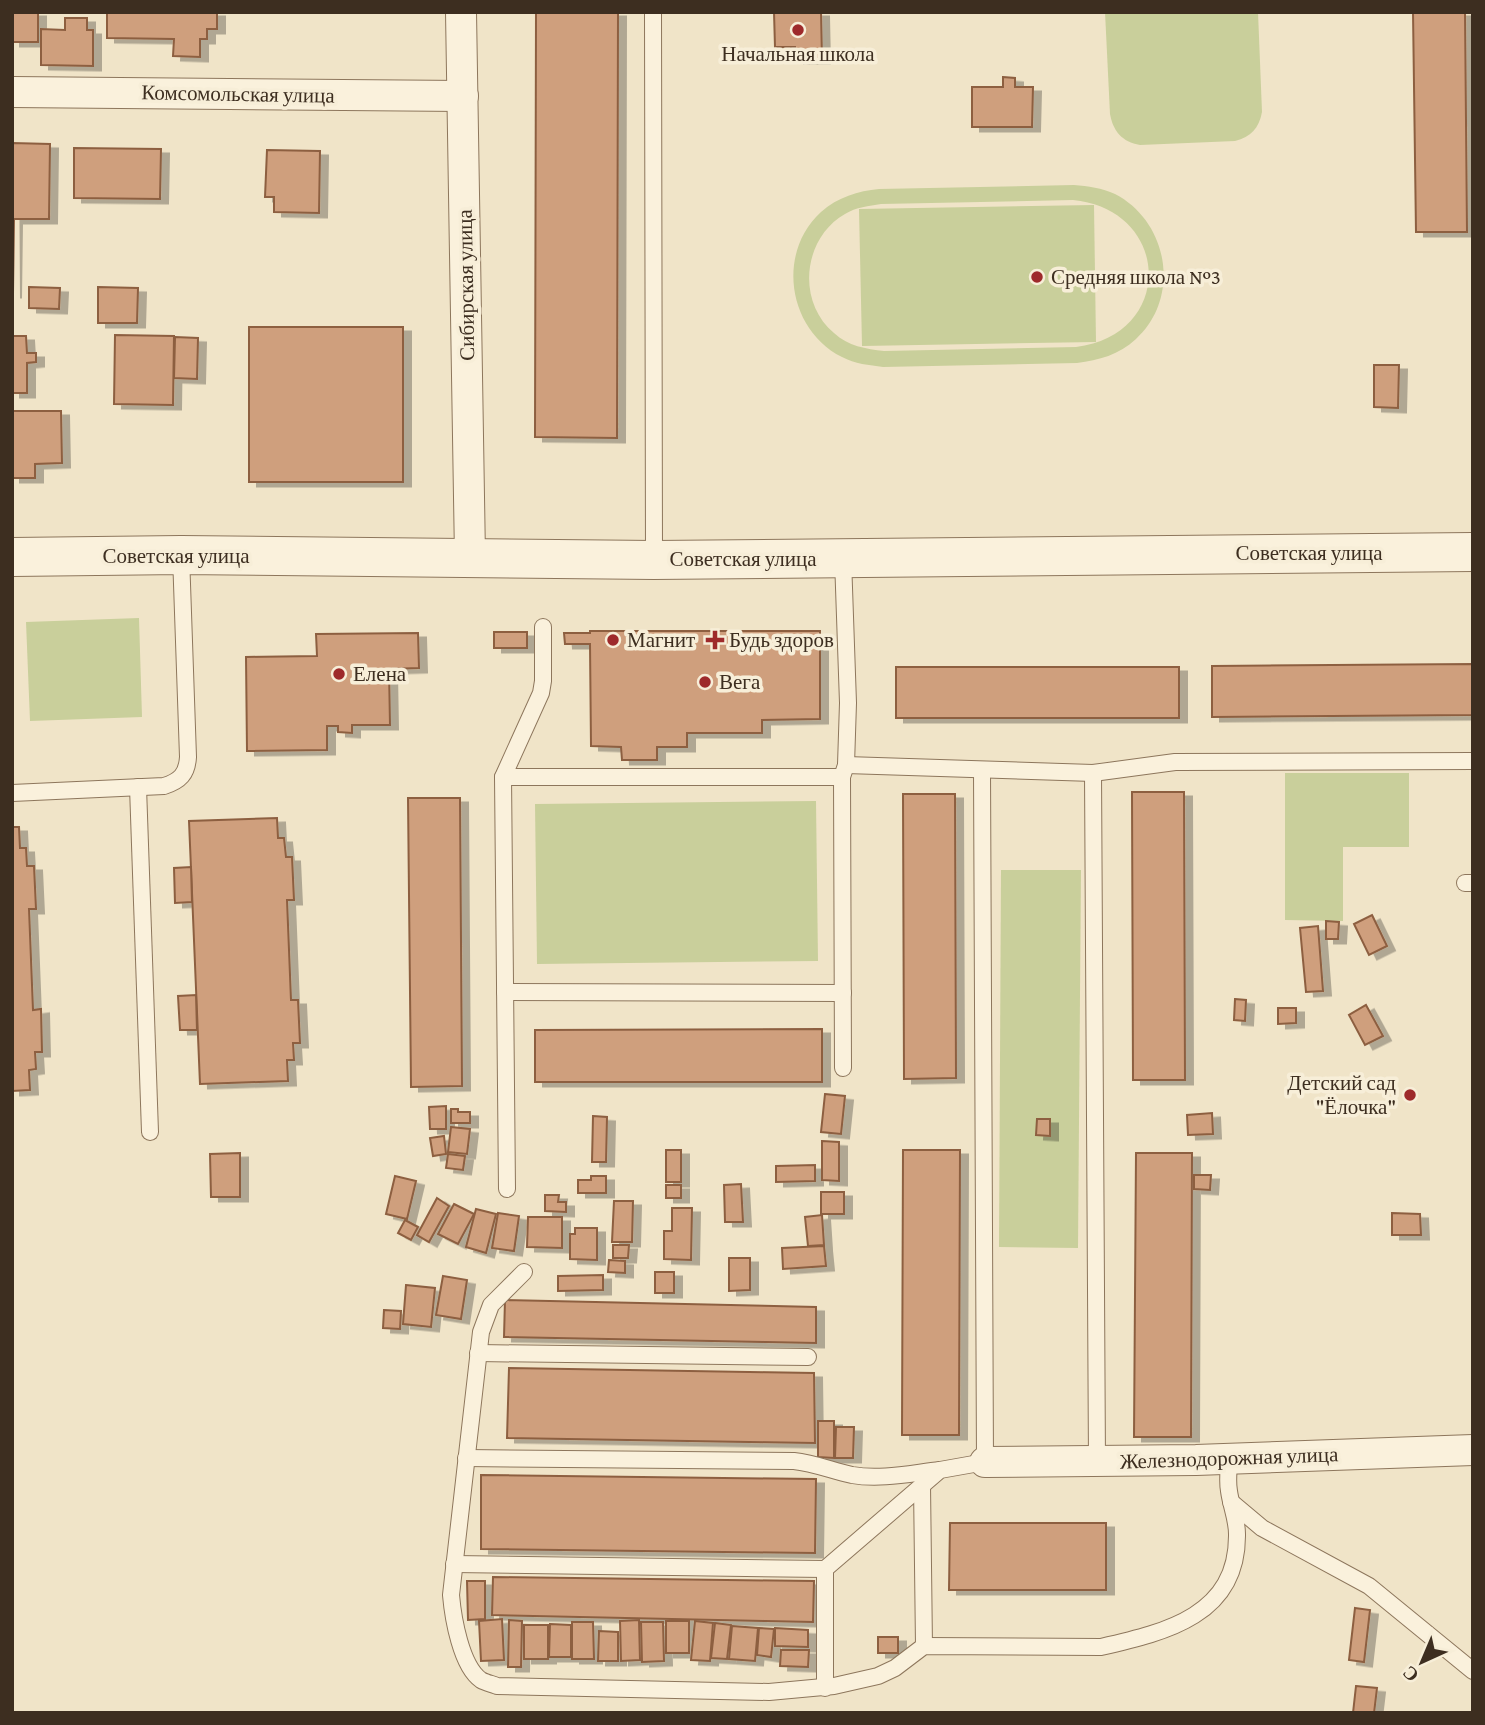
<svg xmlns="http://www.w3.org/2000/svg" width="1485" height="1725" viewBox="0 0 1485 1725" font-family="'Crimson Pro',serif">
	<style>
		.green { fill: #c9cf9b; fill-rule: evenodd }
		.building { fill: #cf9f7d; stroke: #8d5f41; stroke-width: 2; filter: url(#shadow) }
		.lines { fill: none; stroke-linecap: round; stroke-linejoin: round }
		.service-casing { stroke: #8d765c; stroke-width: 18 }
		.minor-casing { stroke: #8d765c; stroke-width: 32 }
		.tertiary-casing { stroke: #8d765c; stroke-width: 40 }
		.service { stroke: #faf1dc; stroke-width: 16 }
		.minor { stroke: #faf1dc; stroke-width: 30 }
		.tertiary { stroke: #faf1dc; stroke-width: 38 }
		.poi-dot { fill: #9e2a2b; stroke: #f7eed8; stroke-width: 2.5 }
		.labels { text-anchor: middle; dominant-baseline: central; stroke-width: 7; stroke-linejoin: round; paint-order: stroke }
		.poi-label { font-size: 21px; fill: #3d2e20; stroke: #f7eed8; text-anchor: start }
		.street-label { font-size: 21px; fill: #3d2e20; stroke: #f7eed8 }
	</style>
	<defs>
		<filter id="shadow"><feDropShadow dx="8" dy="4.5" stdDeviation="0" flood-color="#0004"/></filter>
	</defs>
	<rect width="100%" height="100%" fill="#f0e4c8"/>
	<g class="green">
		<path d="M1105,12H1258L1262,112C1259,128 1251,137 1235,141L1140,145C1122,142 1113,131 1110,114Z"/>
		<path d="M1074,185C1088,186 1102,188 1115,194C1169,222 1181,298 1136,339C1119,355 1099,360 1077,363L883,367C869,365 855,364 842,357C788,330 776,253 821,212C838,197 858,191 879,189ZM1073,200C1172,210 1175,335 1076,347L884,351C866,349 848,346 834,333C796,301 803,238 845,214C856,207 869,206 881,204Z"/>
		<path d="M1094,205L1096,342L862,346L859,209Z"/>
		<path d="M139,618L142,717L30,721L26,622Z"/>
		<path d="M1285,773H1409V847H1343V921L1285,920Z"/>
		<path d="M816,801L818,961L537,964L535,804Z"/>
		<path d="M1001,870H1081L1078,1248L999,1247Z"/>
	</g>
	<g class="building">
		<rect x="12" y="12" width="26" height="30"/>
		<path d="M107,12H217V29H207V39H200V57L173,56L174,39L107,38Z"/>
		<path d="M536,12H618L617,438L535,437Z"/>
		<path d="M774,12H821L822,59H796L795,47H775Z"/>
		<path d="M1413,12H1465L1467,232H1416Z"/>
		<path d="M65,18H87V30H93V66L41,65V29L65,30Z"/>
		<path d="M1003,77L1015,78V87H1033L1032,127H972V87H1003Z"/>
		<path d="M12,143L50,144L49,219H14L13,294Z"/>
		<path d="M74,148L161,149L160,199L74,198Z"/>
		<path d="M267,150L320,151L319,213L274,212V197H265Z"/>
		<path d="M29,287L60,288L59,309L29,308Z"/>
		<path d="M98,287L138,288L137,323H98Z"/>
		<rect x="249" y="327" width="154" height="155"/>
		<path d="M115,335L174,336L173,405L114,404Z"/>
		<path d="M12,336H26L27,353H36V362L27,363V393H12Z"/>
		<path d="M175,337L198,338L197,379L174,378Z"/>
		<path d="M1374,365H1399L1398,408L1374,407Z"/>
		<path d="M12,411H61L62,463L35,464V478H12Z"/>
		<path d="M590,631H820V719L762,720V733H687V747H657V760H622L621,747L591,746L590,644H565L564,633H590Z"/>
		<rect x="494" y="632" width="33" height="16"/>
		<path d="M418,633L419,668L389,669L390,725H352V733L338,732V726H327V750L247,751L246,657L317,656L316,634Z"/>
		<path d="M1473,664V715L1212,717V666Z"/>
		<rect x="896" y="667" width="283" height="51"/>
		<path d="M1132,792H1184L1185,1080H1133Z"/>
		<path d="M903,794H955L956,1078L904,1079Z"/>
		<path d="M408,798H460L462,1086L411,1087Z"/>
		<path d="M277,818L278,838H284L286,857H292L294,900H287L291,1000H298L300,1043H293L294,1060H287L288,1081L200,1084L189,821Z"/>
		<path d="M12,827H19L20,848H26L27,866H34L36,909H29L33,1010L41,1009L42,1052H35L36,1069L29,1070L30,1090L12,1091Z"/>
		<path d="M191,867L192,902L175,903L174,868Z"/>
		<path d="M1372,915L1387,946L1369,955L1354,924Z"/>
		<path d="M1326,921L1339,922L1338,939H1326Z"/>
		<path d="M1318,926L1323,991L1306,992L1300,928Z"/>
		<path d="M196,995L197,1030H180L178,996Z"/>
		<path d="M1235,999L1246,1000L1245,1021L1234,1020Z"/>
		<path d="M1366,1005L1383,1036L1365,1045L1349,1015Z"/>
		<path d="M1278,1008H1296V1023L1278,1024Z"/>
		<path d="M822,1029V1082H535V1030Z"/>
		<path d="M825,1094L845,1096L841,1134L821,1132Z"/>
		<path d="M446,1106V1129H430L429,1107Z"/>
		<path d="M451,1109H458V1112H470V1123H451Z"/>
		<path d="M1212,1113L1213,1134L1188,1135L1187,1115Z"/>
		<path d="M593,1116L607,1117L606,1162H592Z"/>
		<path d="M1037,1119H1050V1136L1036,1135Z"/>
		<path d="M451,1127L470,1129L467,1154L448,1152Z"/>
		<path d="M444,1136L446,1154L433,1156L430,1138Z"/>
		<path d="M822,1141L839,1142V1181L822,1180Z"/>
		<rect x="666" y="1150" width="15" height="32"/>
		<path d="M903,1150H960L959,1435H902Z"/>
		<path d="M240,1153V1197H211L210,1154Z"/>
		<path d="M1136,1153H1192L1191,1437H1134Z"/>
		<path d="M448,1154L465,1156L463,1170L446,1168Z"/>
		<path d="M815,1165V1181L776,1182V1166Z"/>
		<path d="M1194,1175H1211L1210,1190L1194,1189Z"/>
		<path d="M395,1176L416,1181L407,1219L386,1214Z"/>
		<path d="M591,1176H606V1193H578V1180H591Z"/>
		<path d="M741,1184L743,1222H725L724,1185Z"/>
		<rect x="666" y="1185" width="15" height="13"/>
		<rect x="821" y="1192" width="23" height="22"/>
		<path d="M545,1195H559L558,1202H566V1212L545,1211Z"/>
		<path d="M437,1198L449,1206L429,1242L417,1235Z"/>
		<path d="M614,1201H633L632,1242H612Z"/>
		<path d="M454,1204L474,1214L458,1244L438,1234Z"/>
		<path d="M672,1208H692L691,1260L664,1259V1231H672Z"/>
		<path d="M476,1209L496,1214L486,1253L466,1247Z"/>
		<path d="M498,1213L519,1216L514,1251L492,1248Z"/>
		<path d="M1392,1213L1420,1214L1421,1235H1392Z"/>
		<path d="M822,1215L824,1245L808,1246L805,1217Z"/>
		<path d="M528,1217H562V1248L527,1247Z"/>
		<path d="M405,1220L418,1227L411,1240L398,1233Z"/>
		<path d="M575,1228H597V1260L570,1259V1234H575Z"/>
		<path d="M613,1245H629L628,1258H613Z"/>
		<path d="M824,1246L826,1266L783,1269L782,1248Z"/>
		<path d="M729,1258H750V1290L729,1291Z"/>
		<path d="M609,1260L625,1261V1273L608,1272Z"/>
		<rect x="655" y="1272" width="19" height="21"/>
		<path d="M603,1275V1290L558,1291V1276Z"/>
		<path d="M443,1276L467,1280L461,1319L436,1315Z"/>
		<path d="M406,1285L435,1288L431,1327L403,1324Z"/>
		<path d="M505,1300L816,1307V1343L504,1337Z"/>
		<path d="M384,1310L401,1311L400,1329L383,1328Z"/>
		<path d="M509,1368L814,1373L815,1443L507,1438Z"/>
		<path d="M818,1421H834V1458L818,1457Z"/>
		<path d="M836,1427H854L853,1458H835Z"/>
		<path d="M481,1475L816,1479L815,1553L481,1549Z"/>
		<path d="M950,1523H1106V1590H949Z"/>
		<path d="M493,1577L814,1581L813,1622L492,1615Z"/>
		<path d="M467,1581H485V1619L468,1620Z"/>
		<path d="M1355,1608L1370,1610L1364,1662L1349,1660Z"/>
		<path d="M502,1619L504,1660L481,1661L479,1621Z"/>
		<path d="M509,1620L522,1621L521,1667H508Z"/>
		<path d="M639,1620L640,1660L621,1661L620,1621Z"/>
		<rect x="666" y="1621" width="23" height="32"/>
		<path d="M695,1621L713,1623L710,1661L691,1660Z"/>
		<path d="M572,1622H593L594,1659H572Z"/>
		<path d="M641,1622H663L664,1661L642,1662Z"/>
		<path d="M715,1623L731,1625L727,1659L711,1658Z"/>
		<path d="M550,1624L571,1625V1657H549Z"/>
		<rect x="524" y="1625" width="24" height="34"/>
		<path d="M732,1626L758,1628L755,1661L729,1659Z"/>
		<path d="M759,1628L774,1629L771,1657L757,1655Z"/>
		<path d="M775,1628L808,1630V1647L775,1646Z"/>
		<path d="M599,1631L618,1632V1661H598Z"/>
		<rect x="878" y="1637" width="20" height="16"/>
		<path d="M781,1650H809L808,1667L780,1666Z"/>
		<path d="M1356,1686L1377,1688L1374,1713H1353Z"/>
	</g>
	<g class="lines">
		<g class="service-casing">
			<g id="service">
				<path d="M653,12L654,559"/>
				<path d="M846,765L1093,773L1175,762L1473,761"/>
				<path d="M1093,773L1097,1462"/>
				<path d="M503,777L541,693L543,681V627"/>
				<path d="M842,777L843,1068"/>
				<path d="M138,787L150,1132"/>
				<path d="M12,793L164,786C180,781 187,774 188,757L181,555"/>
				<path d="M1465,883H1473"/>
				<path d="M505,992L843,993"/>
				<path d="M507,1189L503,777H842L846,765L848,703L843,559"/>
				<path d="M524,1272L491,1305L481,1332L451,1595C453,1618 461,1666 481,1680C486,1683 493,1684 497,1686L769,1692L834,1686L878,1676L895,1668L924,1646L1101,1647C1167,1632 1238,1615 1237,1534C1237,1519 1231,1506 1229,1491C1227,1481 1229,1470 1229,1459"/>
				<path d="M478,1353L808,1357"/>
				<path d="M466,1458L794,1461C814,1463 833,1471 852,1475C881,1480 912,1473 940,1470"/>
				<path d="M922,1485L924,1646"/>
				<path d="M1231,1502L1262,1528L1369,1586L1473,1671"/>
				<path d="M454,1564L825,1569L940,1470L985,1462L982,770"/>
				<path d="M825,1688V1569"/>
			</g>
		</g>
		<g class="minor-casing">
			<g id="minor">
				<path d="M461,12L470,557"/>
				<path d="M12,92L463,96"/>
				<path d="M985,1462L1196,1460L1473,1450"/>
			</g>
		</g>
		<g class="tertiary-casing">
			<path id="tertiary" d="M12,557L181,555L654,560L1473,552"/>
		</g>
		<use href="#service" class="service"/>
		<use href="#minor" class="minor"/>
		<use href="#tertiary" class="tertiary"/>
	</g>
	<g class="poi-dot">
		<circle cx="798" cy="30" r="7"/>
		<circle cx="1037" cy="277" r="7"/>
		<circle cx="613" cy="640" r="7"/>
		<path d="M711.5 629.5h7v7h7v7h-7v7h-7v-7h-7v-7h7z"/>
		<circle cx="339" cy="674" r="7"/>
		<circle cx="705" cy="682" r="7"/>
		<circle cx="1410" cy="1095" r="7"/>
	</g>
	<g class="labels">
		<g class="poi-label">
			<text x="798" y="54" text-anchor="middle">Начальная школа</text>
			<text x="1051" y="277">Средняя школа №3</text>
			<text x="627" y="640">Магнит</text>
			<text x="729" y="640">Будь здоров</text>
			<text x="353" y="674">Елена</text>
			<text x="719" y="682">Вега</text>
			<text x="1396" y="1083" text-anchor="end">Детский сад<tspan x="1396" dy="24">"Ёлочка"</tspan></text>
		</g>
		<g class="street-label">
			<text transform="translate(238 94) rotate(1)">Комсомольская улица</text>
			<text transform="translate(466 285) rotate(-91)">Сибирская улица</text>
			<text x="1309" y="553">Советская улица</text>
			<text x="176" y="556">Советская улица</text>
			<text x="743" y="559">Советская улица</text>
			<text transform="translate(1229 1458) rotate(-2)">Железнодорожная улица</text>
		</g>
	</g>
	<rect width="1485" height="1725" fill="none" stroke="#3d2e20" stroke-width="28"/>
	<g transform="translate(1422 1662) rotate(224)" stroke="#f7eed8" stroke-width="5" paint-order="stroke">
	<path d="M0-5L12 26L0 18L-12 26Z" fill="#3d2e20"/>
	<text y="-10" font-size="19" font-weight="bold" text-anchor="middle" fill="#3d2e20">С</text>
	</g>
</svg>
